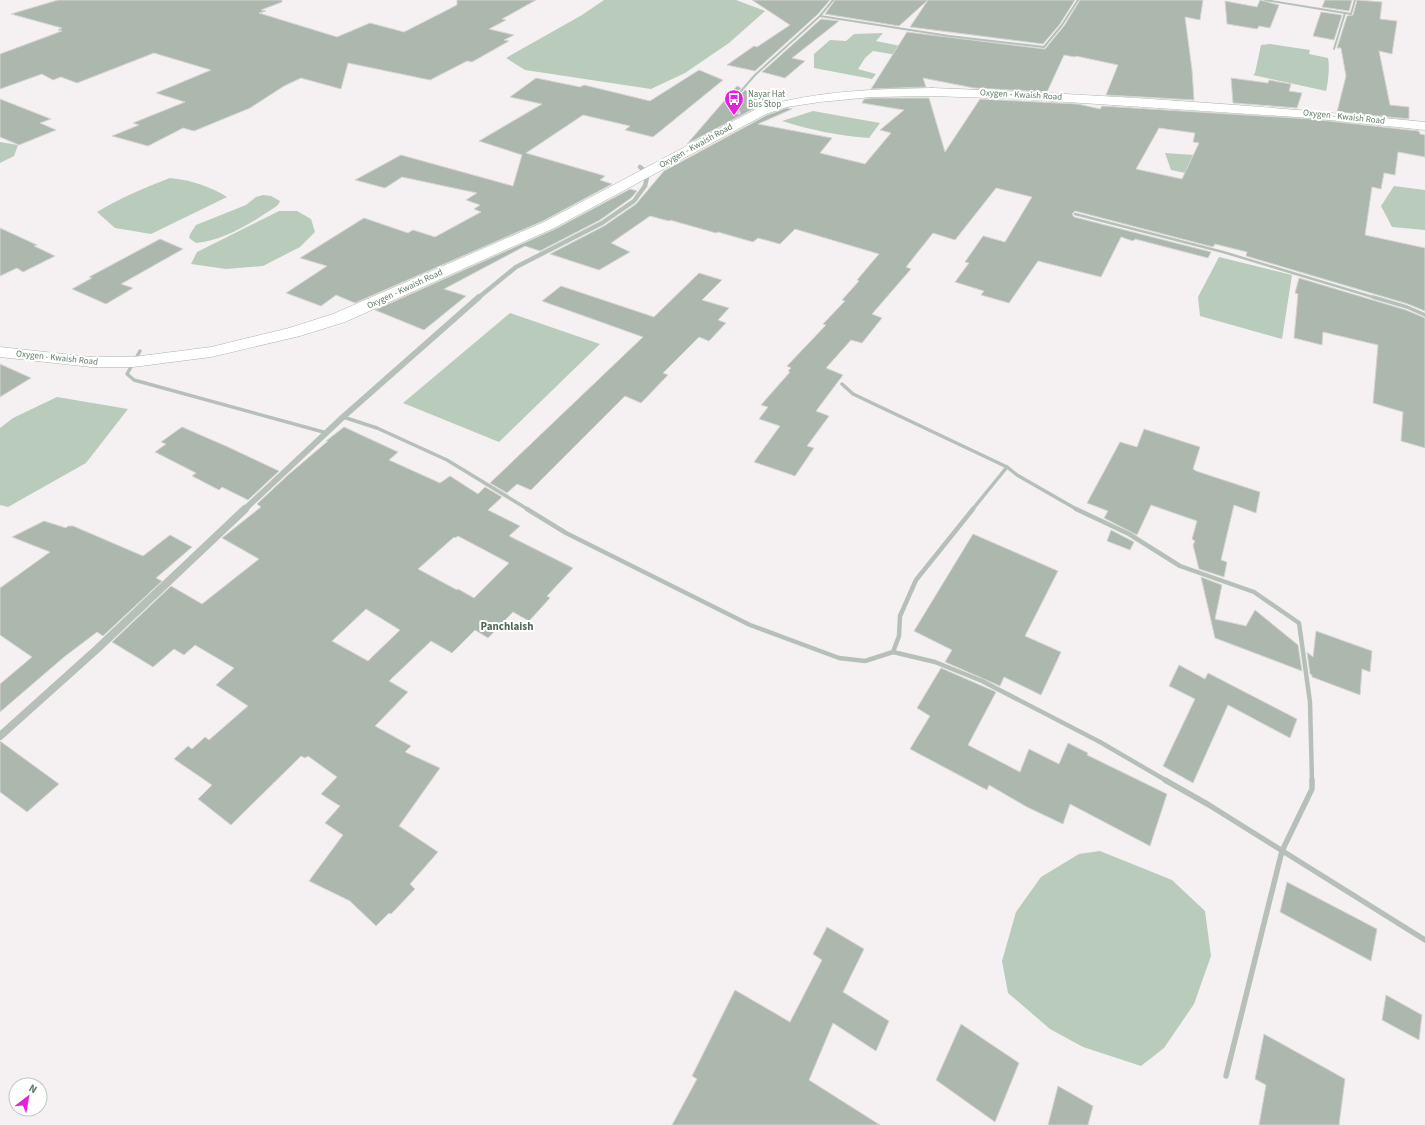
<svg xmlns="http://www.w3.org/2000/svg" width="1425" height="1125" viewBox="0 0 1425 1125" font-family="'Source Sans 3',sans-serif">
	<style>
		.water { fill: #b9cbbb }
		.building { fill: #acb8ae; stroke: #d6d4d4; fill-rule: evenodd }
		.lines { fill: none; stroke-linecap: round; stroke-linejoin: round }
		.secondary-casing { stroke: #a9b5ac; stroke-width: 1 }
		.minor-far4 { stroke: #b6c0b9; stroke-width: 2 }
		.minor-far3 { stroke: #b6c0b9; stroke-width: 2.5 }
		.minor-far2 { stroke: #b6c0b9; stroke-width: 3.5 }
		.minor-far1 { stroke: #b6c0b9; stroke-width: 4.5 }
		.minor { stroke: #b6c0b9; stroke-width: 5.5 }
		.tertiary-far2 { stroke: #b6c0b9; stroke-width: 4.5 }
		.tertiary-far1 { stroke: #b6c0b9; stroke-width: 6 }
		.tertiary { stroke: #b6c0b9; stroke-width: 8 }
		.secondary { fill: #fff; fill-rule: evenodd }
		.labels { text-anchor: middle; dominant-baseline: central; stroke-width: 4; stroke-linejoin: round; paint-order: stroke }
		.far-poi-label { font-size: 9px; fill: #5f7d67; stroke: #fff; text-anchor: start }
		.far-street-label { font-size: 9px; fill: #5f7d67; stroke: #fff }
		.neighbourhood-label { font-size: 11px; font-weight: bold; fill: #516857; stroke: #fff }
	</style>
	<rect width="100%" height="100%" fill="#f5f1f2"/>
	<g class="water">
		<path d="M604,0H736L765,11L729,43L685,73L651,89L525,70L506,58L582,15Z"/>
		<path d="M883,33L876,41L920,50L915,58L873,51L865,58L858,69L876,74L872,79L814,68V54L830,40L846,41L854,34Z"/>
		<path d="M1270,44L1310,50L1309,54L1328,58C1330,65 1328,84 1326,91L1253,75L1255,73L1261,45Z"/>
		<path d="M813,111L880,123L869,138C839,136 811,130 782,121Z"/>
		<path d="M0,142L18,145L14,156L0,163Z"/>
		<path d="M1165,153L1194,155L1200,176L1171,170Z"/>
		<path d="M170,178C190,180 210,186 227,197L151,234L115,228L97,212C120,198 144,188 170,178Z"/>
		<path d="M1394,186L1425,190V230L1392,227L1381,206Z"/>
		<path d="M263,195L271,196L280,201L278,205C255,221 224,241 196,243L189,238L190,234L196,225L246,205L256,197Z"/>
		<path d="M279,211H297L311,219L315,232L300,247L263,266L226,269L191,264L197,252Z"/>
		<path d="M1219,257L1292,275L1282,339L1200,316L1198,297Z"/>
		<path d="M510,313L600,344L499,442L403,403Z"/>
		<path d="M57,397L128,409L86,463L8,507L0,505V428L13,418Z"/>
		<path d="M1100,851L1172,880L1205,911L1211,956L1194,1004L1164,1048L1141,1066L1083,1047L1050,1029L1008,993L1002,961L1016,912L1041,877L1079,854Z"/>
	</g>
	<g class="building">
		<path d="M58,0H282V2L261,10L266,11L259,13L337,37L370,23L404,32L457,5V0H536L502,19L506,20L489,29L514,35L504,40L509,41L472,62L467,61L430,80L348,63L341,89L301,78L284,86L250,108L194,131L183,128L148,146L112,136L139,125L133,123L185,102L156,93L211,70L154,53L77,83L61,77L53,80L42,74L0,89V54L62,31L58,30L62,28L11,14Z"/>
		<path d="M752,0H830L818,14L755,71L727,65L754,46L757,47L790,25Z"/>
		<path d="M835,0H1075L1060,24L1043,44L910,27L928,0L899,26L825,14Z"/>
		<path d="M1080,0H1203L1200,20L1185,17L1192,70L1194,100L1106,95L1118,65L1076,56L1075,57L1064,55L1047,92L974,88L923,78L926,87L871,89L907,32L1045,49L1064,26Z"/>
		<path d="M1260,0L1279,5L1270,28L1259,26L1257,29L1227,24L1225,1L1257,7Z"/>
		<path d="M1325,0H1352L1349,11L1322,7Z"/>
		<path d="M1357,0L1382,2L1380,19L1397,21L1392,54L1379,51L1390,105L1409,107V119L1337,112L1346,76L1341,48H1337L1347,16L1353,15Z"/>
		<path d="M1321,12L1342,15L1334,40L1313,36Z"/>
		<path d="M821,19L839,21L792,58L805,61L785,78L762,72Z"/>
		<path d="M699,70L723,80L653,137L625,130L630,126L583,115L526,153L605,176L600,180L612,184L543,221L355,303L336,295L321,306L286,293L327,266L300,258L364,218L408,233L413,230L435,237L481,212L474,209L480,205L466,200L477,193L402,177L385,188L355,180L401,155L513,186L522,155L479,141L542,104L510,97L536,78L580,87L584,85L650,101Z"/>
		<path d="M1231,78L1268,83L1269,80L1291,84L1289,91L1302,93L1297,108L1233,103Z"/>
		<path d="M737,86L741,88L732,98L731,104L737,114H740V112L736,104V100L745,90L775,102L757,107L687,144Z"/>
		<path d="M872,98H929L945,152L980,99L1078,104L1100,109L1102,106L1311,119L1419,131L1420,134L1425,135V157L1398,152L1395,175L1384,173L1381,189L1372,187L1365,235L1425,248V311L1408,304L1246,256L1247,252L1215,244L1213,247L1075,211L1072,214L1074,217L1211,252L1208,258L1135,239L1133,241L1121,237L1101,277L1038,261L1009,303L981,295L984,291L955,282L969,263L965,262L983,236L1005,242L1032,197L996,188L955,240L933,233L906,267L911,269L872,314L882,318L862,343L851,340L826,368L843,375L816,411L829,416L807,446L814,448L795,476L754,462L780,426L759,419L768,407L761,405L790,372L788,371L791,368L787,366L826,325L823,324L845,301L842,300L859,281L857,280L879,254L795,229L780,244L758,238L753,242L718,232L716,233L670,220L669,221L650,216L611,243L630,252L599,270L550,254L604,226L636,204L664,171L767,115L787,108L792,109L758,124L832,138L820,153L865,164L891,133L880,130L904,110L862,103L864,99ZM1159,128L1195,133L1193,142L1199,143L1182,179L1136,169Z"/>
		<path d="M0,99L51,119L40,123L56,130L19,145L0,137Z"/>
		<path d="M630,189L637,191L631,198L600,220L540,251L525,246L444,289L466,296L424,330L375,310L555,229Z"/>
		<path d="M0,228L37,245L34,246L55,256L23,272L17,268L0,276Z"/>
		<path d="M160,239L183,249L121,284L133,288L106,304L72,289L92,278L89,277Z"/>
		<path d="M699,273L722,280L702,300L729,308L718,320L726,323L709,341L699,337L663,373L668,375L641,403L625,396L531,490L517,484L507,493L490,483L643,337L542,301L561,286L654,317Z"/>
		<path d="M1299,278L1406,310L1425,318V448L1401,441L1403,412L1373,403L1378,345L1323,332L1322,345L1294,338L1298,294L1295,293Z"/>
		<path d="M0,364L31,378L0,397Z"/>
		<path d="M182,427L228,447L279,471L248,500L222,487L219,490L192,476L196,473L155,452L166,444L161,442Z"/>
		<path d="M344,427L398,452L389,460L440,483L450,476L478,494L485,487L502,497L488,510L520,526L509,536L573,568L547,596L550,598L529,621L513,612L488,638L475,630L452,653L431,641L389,681L408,692L375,726L411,746L405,752L440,768L399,826L438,852L410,884L415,889L391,914L389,913L376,926L350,901L309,881L343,835L325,823L340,806L321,794L337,777L308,756L305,758L301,756L231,825L198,799L212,785L174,759L188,746L192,749L205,737L209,740L248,706L216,685L234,668L195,645L184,655L174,649L153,667L112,642L171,586L202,604L259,559L222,538L261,507L257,504L288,475L328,441H326ZM458,536L509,563L474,598L458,589L457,590L418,569L454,537L455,538ZM366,609L400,630L368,661L332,641Z"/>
		<path d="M1144,429L1200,447L1193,469L1196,471L1260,492L1256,513L1234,505L1221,560L1227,562L1224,577L1199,569L1193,545L1195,541L1192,539L1197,521L1151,505L1137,535L1104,518L1108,511L1087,503L1120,442L1137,447Z"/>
		<path d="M44,521L66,528L68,526H73L143,556L170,535L192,547L156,578L162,581L103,636L97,632L64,657L0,712V684L32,657L0,635V588L50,552L12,537Z"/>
		<path d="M1111,530L1134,542L1130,550L1107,541Z"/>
		<path d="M973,534L1058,571L1025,636L1061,652L1041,695L1004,677L1000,686L945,662L952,650L914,631Z"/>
		<path d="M1201,577L1222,585L1215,619L1246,626L1255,610L1298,645L1302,671L1215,638Z"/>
		<path d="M1316,631L1372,651L1370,672L1362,669L1360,695L1312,677V675L1310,674L1307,652L1313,657Z"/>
		<path d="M1179,665L1205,679L1208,673L1297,719L1290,738L1228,705L1193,783L1163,766L1195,699L1169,686Z"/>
		<path d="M941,668L996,692L968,745L1020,772L1029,749L1059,764L1068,743L1088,753L1087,755L1167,794L1150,846L1070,804L1063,824L1027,807L989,785L987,790L910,749L930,716L917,708Z"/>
		<path d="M0,741L59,784L27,812L0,792Z"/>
		<path d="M1287,882L1377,929L1371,961L1280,912Z"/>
		<path d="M827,927L864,949L843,992L889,1021L876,1051L833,1023L809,1080L880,1125H672L697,1079L692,1076L735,990L790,1022L822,960L813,954Z"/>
		<path d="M1386,995L1422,1015L1419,1040L1382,1020Z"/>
		<path d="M961,1024L1019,1063L995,1122L936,1080Z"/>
		<path d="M1264,1034L1345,1079L1339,1125H1259L1266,1085L1255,1079Z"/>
		<path d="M1058,1086L1093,1106L1088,1125H1048Z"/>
	</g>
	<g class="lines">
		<g class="secondary-casing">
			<path id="secondary" d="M932,88C1097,94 1261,105 1425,122V130L1311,118L1021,99L932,96L872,97L820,102L787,107L766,114L554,228L345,322L300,336L211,357L133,367H91L0,357V347L91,357H133L211,347L289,328L333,314L544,222L758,108C815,91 873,89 932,88Z"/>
		</g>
		<g class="minor-far4">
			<path d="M1265,0L1351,14L1355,0"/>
			<path d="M820,16L949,36L1044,47L1062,25L1078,0"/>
			<path d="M1334,49L1345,13"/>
			<path d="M738,112L733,104L734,99L755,75L820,16L833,0"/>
		</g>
		<path class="minor-far3" d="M1075,214L1223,252L1376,298"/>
		<g class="minor-far2">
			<path d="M1373,297L1407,307L1425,315"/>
			<path d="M140,351L127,374L134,380L327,433"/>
			<path d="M842,384L853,394L1007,467L972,510"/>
			<path d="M343,417L377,428L447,460L529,510"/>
			<path d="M1007,467L1017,475L1078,510"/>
		</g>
		<g class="minor-far1">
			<path d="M527,509L566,533L750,625L839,658L865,661L893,652L935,662L982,681L1100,742L1167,781"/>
			<path d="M1076,509L1129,534L1180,566L1254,592L1299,623L1310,702L1312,781"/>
			<path d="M893,652L899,636L900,616L916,580L973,509"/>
		</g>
		<g class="minor">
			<path d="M1165,780L1209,805L1425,940"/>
			<path d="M1226,1076L1282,851L1312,789V780"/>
		</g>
		<path class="tertiary-far2" d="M478,298L516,267L602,223L634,201L645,186L648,173L640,167"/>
		<path class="tertiary-far1" d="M244,510L343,417L479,297"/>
		<path class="tertiary" d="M0,736L97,649L245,509"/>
		<use href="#secondary" class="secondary"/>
	</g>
	<defs>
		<g id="bus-pin" transform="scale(1)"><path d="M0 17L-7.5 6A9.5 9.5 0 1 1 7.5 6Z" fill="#e720dc" stroke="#fff"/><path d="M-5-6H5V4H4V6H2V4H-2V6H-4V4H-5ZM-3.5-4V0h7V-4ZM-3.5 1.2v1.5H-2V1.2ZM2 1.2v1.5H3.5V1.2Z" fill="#fff"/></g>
	</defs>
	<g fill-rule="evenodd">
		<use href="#bus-pin" x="734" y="99"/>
	</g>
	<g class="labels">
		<g class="far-poi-label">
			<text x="748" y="94">Nayar Hat<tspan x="748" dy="10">Bus Stop</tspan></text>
		</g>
		<g class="far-street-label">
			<text transform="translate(1021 95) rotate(3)">Oxygen - Kwaish Road</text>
			<text transform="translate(1344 117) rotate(6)">Oxygen - Kwaish Road</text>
			<text transform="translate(696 146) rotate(-29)">Oxygen - Kwaish Road</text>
			<text transform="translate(405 289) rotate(-25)">Oxygen - Kwaish Road</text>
			<text transform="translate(57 358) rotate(6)">Oxygen - Kwaish Road</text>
		</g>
		<g class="neighbourhood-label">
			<text x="507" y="626">Panchlaish</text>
		</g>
	</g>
	<g transform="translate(28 1097) rotate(31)"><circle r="19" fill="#ffffff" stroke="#bfcbc2"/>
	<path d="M0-3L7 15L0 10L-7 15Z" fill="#e720dc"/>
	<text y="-6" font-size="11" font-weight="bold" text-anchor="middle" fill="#5f7d67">N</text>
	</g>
</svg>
